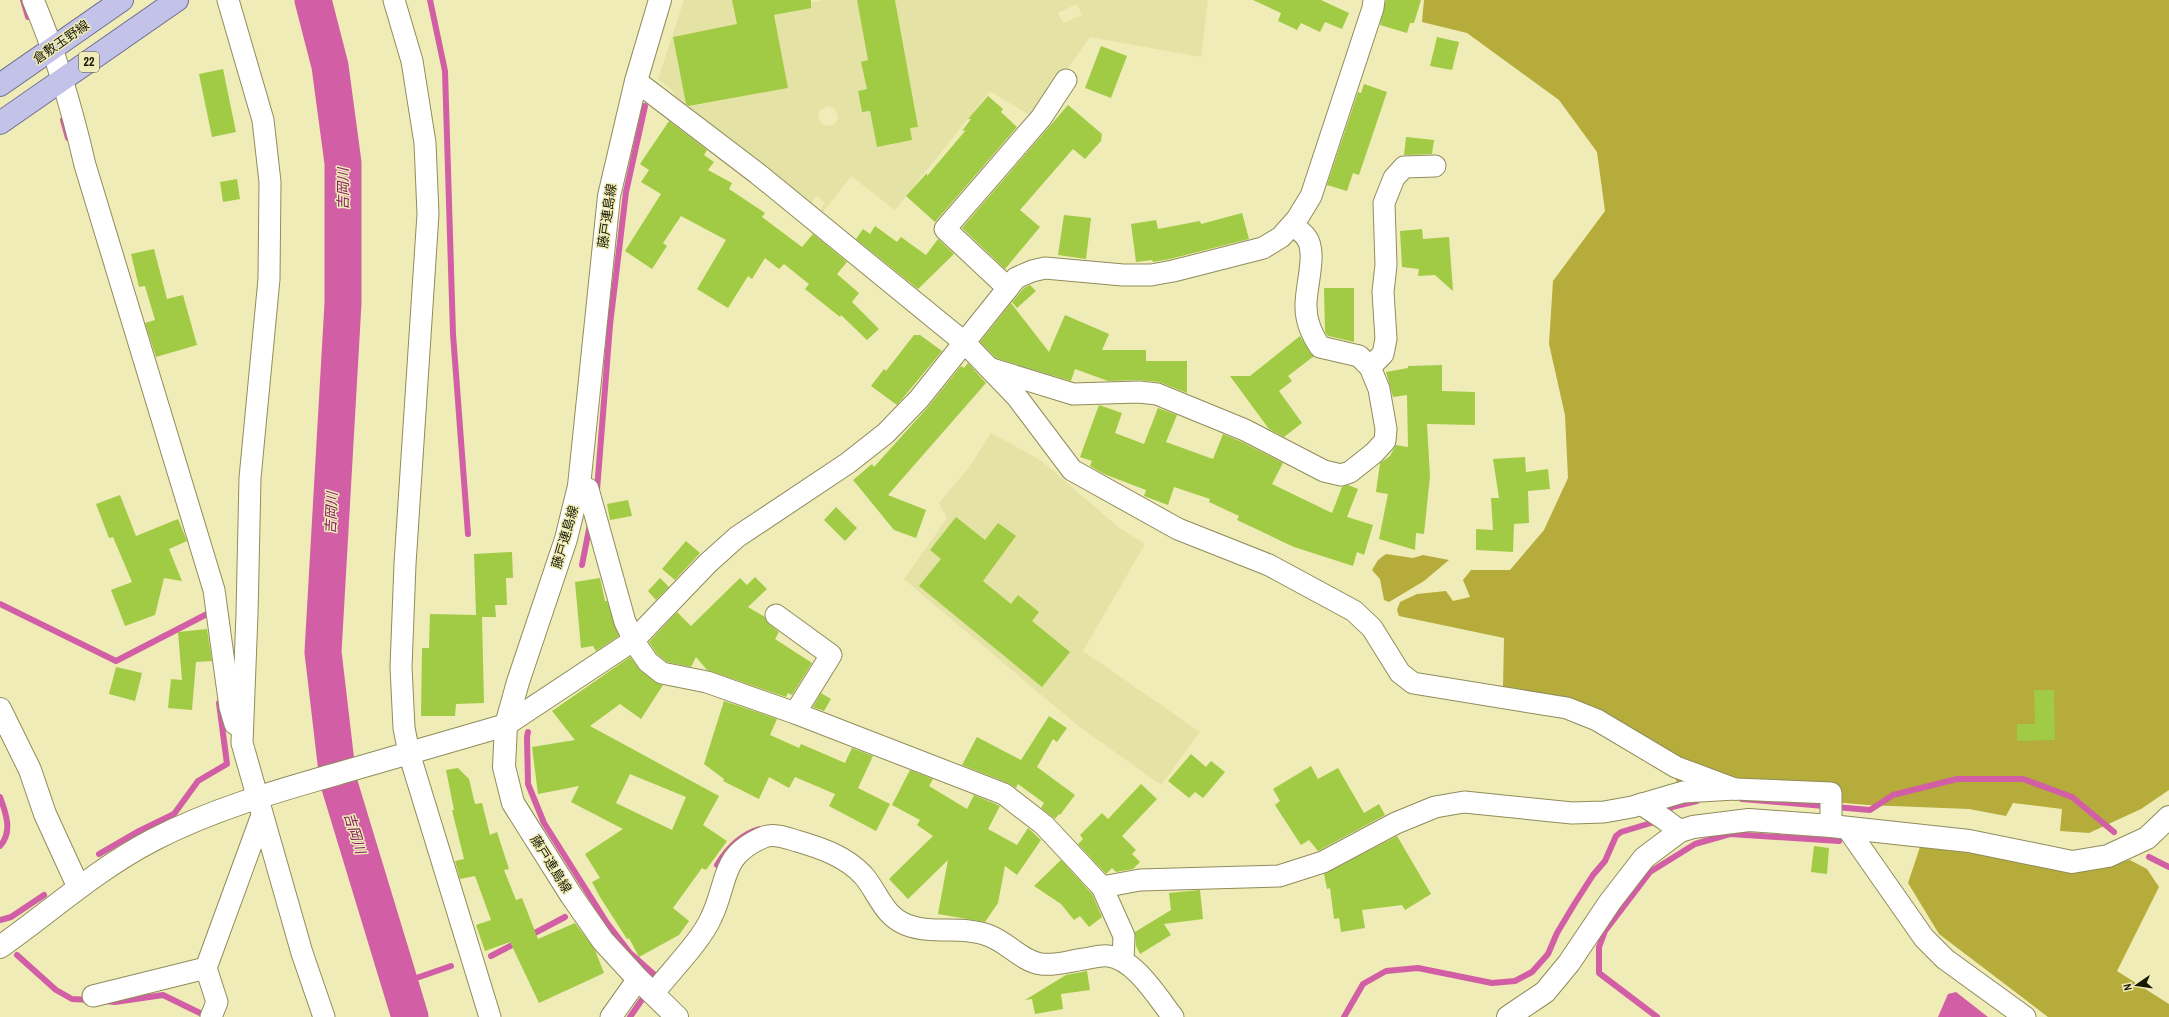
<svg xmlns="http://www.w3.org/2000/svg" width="2169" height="1017" viewBox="0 0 2169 1017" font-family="'Archivo Narrow','Noto Sans JP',sans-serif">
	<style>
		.built { fill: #e5e2a5; fill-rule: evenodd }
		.forest { fill: #b5ac3b }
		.water { fill: #d25fa6 }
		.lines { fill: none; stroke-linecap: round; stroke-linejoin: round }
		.stream { stroke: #d25fa6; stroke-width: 6 }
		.river { stroke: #d25fa6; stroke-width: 37 }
		.building { fill: #a1ca45; fill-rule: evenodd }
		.minor-casing { stroke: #908c5b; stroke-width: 23 }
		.tertiary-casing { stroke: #908c5b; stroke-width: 24 }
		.secondary-casing { stroke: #908c5b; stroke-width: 24 }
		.primary-casing { stroke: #6e6c8f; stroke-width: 24 }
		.minor { stroke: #fff; stroke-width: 21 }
		.tertiary { stroke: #fff; stroke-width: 22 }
		.secondary { stroke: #fff; stroke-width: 22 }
		.primary { stroke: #c3c2e9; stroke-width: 22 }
		.labels { text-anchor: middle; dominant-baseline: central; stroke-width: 3; stroke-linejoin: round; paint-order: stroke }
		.shield { fill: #efecb7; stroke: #59583a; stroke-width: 1 }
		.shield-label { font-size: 12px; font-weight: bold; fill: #191805 }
		.street-label { font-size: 13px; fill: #191805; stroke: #efecb7 }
		.water-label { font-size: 14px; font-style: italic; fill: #841c62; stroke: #efecb7 }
	</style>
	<rect width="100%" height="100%" fill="#efecb7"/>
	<g class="built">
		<path d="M684,0H737L752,22L673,37L687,107L788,88L774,15L792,12L791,6L822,0H857L868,60L862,62L867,89L858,91L862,112L870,111L877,147L912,140L910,128L918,127L895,0H1208L1201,57L1090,37L1033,117L990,91L895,210L851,176L820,216L678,105L673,91L658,79ZM1077,4L1082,15L1063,23L1058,13ZM828,106L834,108L838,117L836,123L830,126L823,125L818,117L819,111ZM817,196L825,203L820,210L812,202Z"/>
		<path d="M991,433L1042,461L1117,526L1145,544L1083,651L1200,732L1161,785L1077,725L904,579L947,518L939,503L970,466Z"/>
	</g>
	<g class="forest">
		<path d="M1424,0H2169V790L2141,809L2089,833L2060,831L2062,809L2013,803L2006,816L1969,809L1867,805L1679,788L1667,756L1583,705L1503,687L1504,638L1399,616L1397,610L1400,602L1417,594L1446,591L1453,601L1470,597L1463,580L1471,570H1510L1544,530L1568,478L1565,415L1549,344L1553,281L1605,211L1597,152L1559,100L1467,33L1422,22Z"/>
		<path d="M1386,554L1413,558L1423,555L1449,560L1424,581L1389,602L1384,600L1380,579L1372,570L1378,560Z"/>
		<path d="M1920,847L1963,848L2072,871L2130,860L2147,869L2159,887L2117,971L2169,1004V1017H2048L1939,934L1908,883Z"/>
	</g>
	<path class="water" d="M1956,992L1988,1017H1938L1948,994Z"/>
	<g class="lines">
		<g class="stream">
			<path d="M23,0L28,17"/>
			<path d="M430,0L445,71L453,334L468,534"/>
			<path d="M63,120L68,138"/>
			<path d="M597,490L610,325L626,192L645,106"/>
			<path d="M582,565L590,524"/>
			<path d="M0,604L116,661L209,613"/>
			<path d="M528,732L527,737L528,784L544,823L607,923L630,953L657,977L659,974"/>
			<path d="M0,797C6,813 13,832 0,846"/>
			<path d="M1742,799L1870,810L1893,795L1957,779H2023L2072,797L2114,832"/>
			<path d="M99,854L137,832L174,814L198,781L227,764L219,703"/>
			<path d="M2149,857L2169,867"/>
			<path d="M717,865C727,849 741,834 760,829"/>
			<path d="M0,920L11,917L44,895"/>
			<path d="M529,936L565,917"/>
			<path d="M17,955L56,990L72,999L91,1000"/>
			<path d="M491,956L518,942"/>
			<path d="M399,984L451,966"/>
			<path d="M104,1001L115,1002L163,995L202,1014"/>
			<path d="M630,1017L641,1001"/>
			<path d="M1344,1017L1363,984L1386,971L1418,968L1492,983L1515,981L1532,972L1548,954L1557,933L1575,903L1593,875L1605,861L1616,836L1621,832L1651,823L1672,807L1697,801"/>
			<path d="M1657,1017L1599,973V947L1605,931L1650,872L1695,844L1730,834L1839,841"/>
		</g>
		<path class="river" d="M313,0L330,66L343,163V303L323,652L338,780L410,1017"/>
	</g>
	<g class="building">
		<path d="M732,0H811V8L774,15L788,88L689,106L686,104L673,37L737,24Z"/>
		<path d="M857,0H895L918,127L910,128L912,140L877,147L870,111L862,112L858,91L867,89L861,62L868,60Z"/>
		<path d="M1253,0H1321L1349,13L1342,29L1325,22L1320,32L1301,23L1297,30L1278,21L1281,13Z"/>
		<path d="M1386,0H1421L1414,23H1410L1407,33L1380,25Z"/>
		<path d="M1437,37L1459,42L1452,70L1430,66Z"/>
		<path d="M1101,46L1127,56L1111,98L1085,88Z"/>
		<path d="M223,69L236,132L212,137L199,74Z"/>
		<path d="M1364,84L1387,92L1359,175L1353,173L1347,191L1327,185L1358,92L1361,93Z"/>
		<path d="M988,96L1003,109L1001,112L1017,127L935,222L906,196L927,173V176L966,130L962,131L971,119H968Z"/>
		<path d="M1068,105L1102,134L1101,141L1085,159L1073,149L1020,210L1040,227L1005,269L962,228Z"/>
		<path d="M669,121L707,150L704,155L714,162L708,170L732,183L729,189L765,213L762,217L802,247L813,234L847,262L837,274L859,293L852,302L879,329L867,340L841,315L840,317L805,289L809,284L784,264L779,269L765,258L752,279L748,276L728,308L697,289L726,240L681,216L663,243L667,246L652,269L625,251L661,194L641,182L649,170L640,164Z"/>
		<path d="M1406,137L1434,140L1432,154L1404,155Z"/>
		<path d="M237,179L240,199L223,202L220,182Z"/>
		<path d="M1242,213L1249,239L1170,259L1153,262L1152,260L1136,262L1131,224L1156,220L1158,229L1200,221L1201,224Z"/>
		<path d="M1064,215L1091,218L1086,259L1058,255Z"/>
		<path d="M875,226L897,242L901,237L926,255L938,239L954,254L918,289L856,239L863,229L870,234Z"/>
		<path d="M1422,229L1423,239L1449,237L1453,291L1435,275L1418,276L1419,269L1402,267L1400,231Z"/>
		<path d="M154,249L167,299L183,295L197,345L156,357L145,323L155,320L145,286L139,287L131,254Z"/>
		<path d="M1030,285L1036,291L1017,308L1012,302L1024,288Z"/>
		<path d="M1324,288H1354V342L1328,336L1325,332Z"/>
		<path d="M1011,303L1049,352L1065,315L1109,334L1102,350H1146V361H1187V393L1159,382L1139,380L1108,381L1075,369L1071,381L996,358L980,342Z"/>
		<path d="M914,335H920L942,351L897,405L871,386L884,369L886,371Z"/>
		<path d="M1300,336L1310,353L1314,356L1288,376L1292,381L1279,391L1302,423L1284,437L1269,429L1230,376H1250Z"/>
		<path d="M968,363L986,383L888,495L926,510L916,538L894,530L853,480L872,464L874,467L928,407L961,366L964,368Z"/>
		<path d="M1442,365V391L1475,392V425L1427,424L1430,476L1424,534L1416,533L1415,550L1379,539L1388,494L1376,492L1380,463L1390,456L1396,445L1408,447L1407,395L1393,397L1386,372L1408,368V366Z"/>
		<path d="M1099,405L1122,413L1115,433L1144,444L1158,408L1177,415L1166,442L1213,459L1223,434L1242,442L1283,463L1272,484L1332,513L1342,487L1348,485L1358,489L1347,517L1373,525L1364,555L1357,552L1353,566L1294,547L1237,520L1239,516L1209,502L1210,499L1174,487L1168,505L1144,496L1146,490L1104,474L1090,466L1092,461L1080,457Z"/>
		<path d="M1525,457L1526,472L1548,469L1550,489L1528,491L1529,523L1514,524L1513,552L1476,550V529L1493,530L1491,498H1499L1493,459Z"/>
		<path d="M120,495L136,536L178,519L187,541L169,549L182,581L164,578L155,615L125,626L111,590L132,582L113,537L109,538L96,504Z"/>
		<path d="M628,500L632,516L610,520L607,504Z"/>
		<path d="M836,507L857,528L845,541L824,520Z"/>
		<path d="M956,517L985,540L998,523L1016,536L983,581L1011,604L1018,595L1039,612L1032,621L1070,652L1042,687L919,586L941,559L930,550Z"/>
		<path d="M686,541L700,553L675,580L662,569Z"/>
		<path d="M512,552L513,578H506L507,605H495L496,617H482L484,703L456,704L455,716H421L422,648H429L430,614L476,615L474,554Z"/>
		<path d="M755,577L767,589L748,607L765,617L769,624L779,632L775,639L812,663L792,695L788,693L786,697L707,670L696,657L691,667L667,662L657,654L649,642L677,612L691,626L740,578L747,585Z"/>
		<path d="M600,578L605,601H607L619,636L596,651L593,646L581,648L575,582Z"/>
		<path d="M660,578L669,587L656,600L648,591Z"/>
		<path d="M207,629L212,661L196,662L192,710L168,708L171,679L182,680L178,632Z"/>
		<path d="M630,657L641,671L655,682L663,685L641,719L620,704L590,726L719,796L703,825L727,841L706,870L702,868L673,908L689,921L679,935L639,957L629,938L627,939L600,897L592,882L600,878L585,854L623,829L571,802L579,786L538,794L532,747L575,740L552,711ZM630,774L686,797L672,830L616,803Z"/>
		<path d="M116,667L142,673L135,701L109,694Z"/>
		<path d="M2034,690H2054L2055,740L2017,741V724H2035Z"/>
		<path d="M821,693L831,699L824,711L813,707Z"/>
		<path d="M724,701L777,719L770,735L799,748L801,744L845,763L852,748L873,756L858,788L890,804L876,831L829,806L835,794L795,777L789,788L769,777L759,799L723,781L724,779L704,764Z"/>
		<path d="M1049,716L1067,728L1057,742L1053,739L1037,767L1075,795L1060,815L1059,814L1055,819L1041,808L1044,803L1018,784L1016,788L1008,783L962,765L977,737L1021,760Z"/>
		<path d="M1191,754L1206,767L1211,761L1225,772L1203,798L1195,792L1189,798L1168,781Z"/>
		<path d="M1311,766L1318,779L1338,768L1364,813L1379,804L1385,815L1318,851L1309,840L1301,845L1275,805L1280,801L1273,789Z"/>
		<path d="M458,768L469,779L475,804L482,803L490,835L497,832L509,869L504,870L516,900L522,898L538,939L575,923L595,950L604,973L539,1003L510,942L485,951L476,925L491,920L475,876L460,879L455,861L464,859L452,810H454L446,770Z"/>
		<path d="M910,770L933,779L929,786L967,809L974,795L998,805L1000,806L988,829L1017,845L1028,828L1041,840L1017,875L1005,866L998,903L985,922L938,914L948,860L908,899L889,879L933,836L917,825L920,820L892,805Z"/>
		<path d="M1141,784L1157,799L1122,836L1136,850L1132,854L1140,862L1133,869L1116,872L1112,868L1106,874L1078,844L1083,839L1080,835L1102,813L1108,819Z"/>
		<path d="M1397,836L1431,894L1405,910L1402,905L1362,910L1365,928L1341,932L1339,918L1334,919L1330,888L1327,889L1324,874Z"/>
		<path d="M1814,846L1829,848L1827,874L1811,872Z"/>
		<path d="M1061,860L1092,894L1102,917L1089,927L1080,916L1074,920L1061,904L1034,886Z"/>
		<path d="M1200,890L1203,919L1164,924L1171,935L1140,954L1136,946L1135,932L1171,910L1169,893Z"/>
		<path d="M1087,971L1090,990L1061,994L1063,1009L1035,1014L1032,999L1025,1000L1066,975Z"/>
	</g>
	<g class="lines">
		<g class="minor-casing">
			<g id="minor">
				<path d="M33,0C56,53 72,109 85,165L214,590L230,707L235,724"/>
				<path d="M228,0L263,120L270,182L269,279L250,478L247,614L242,743L302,953L324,1017"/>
				<path d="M394,0L412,61L425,143L428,214L405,564L401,667L404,728L409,753L490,1017"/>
				<path d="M636,81L758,174L965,343L1017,397L1072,470L1178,529L1269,565L1354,611L1372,628L1400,673L1413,683L1567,708L1597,720L1676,767L1735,789"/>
				<path d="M1008,288L945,229L1041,118L1066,80"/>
				<path d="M1370,367L1383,354L1386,339L1383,292L1386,265L1384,203L1394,178L1404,167L1435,166"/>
				<path d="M992,369L1073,394L1139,392L1157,394L1245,430L1324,471L1341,475L1350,472L1374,453L1385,441L1386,429L1379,389L1370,367L1359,356L1320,347C1312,335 1306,321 1306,307C1305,288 1318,252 1306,237C1303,233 1297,229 1293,225"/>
				<path d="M579,486L588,489L625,622L637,646L648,662L662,673L707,682L795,713L1004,794L1044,825L1102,887L1124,936L1123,960"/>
				<path d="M776,615L831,655L795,713"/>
				<path d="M506,725L634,640L708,563L737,537L848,463L886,433L919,399L1016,278L1032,271L1045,268L1123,275H1151L1173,271L1263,248L1281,237L1297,219L1311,196L1373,8L1374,0"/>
				<path d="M1641,804L1664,819L1680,831"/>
				<path d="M1847,828L1924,938L1945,959L2025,1017"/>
				<path d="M1102,887L1140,880L1279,876L1323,862L1396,823L1435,807L1464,802L1572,813L1604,812L1632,807L1683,792L1735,789L1831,793V826"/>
				<path d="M653,994C669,973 701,941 711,918C729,881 719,856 764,837C774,833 787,838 797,841C821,848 845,856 863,875C878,892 883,916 907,925C934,935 963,925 990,936C1008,943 1022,961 1041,964C1056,966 1069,961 1084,959C1091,958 1101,955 1108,956C1134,958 1158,998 1173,1017"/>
				<path d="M93,996L206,968"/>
				<path d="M211,1017L217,1002L206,968L262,815"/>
				<path d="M611,1017L638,979"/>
			</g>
		</g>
		<g class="tertiary-casing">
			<g id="tertiary">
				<path d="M0,709L30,770L45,814L78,886"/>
				<path d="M0,947C51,911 97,869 153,840C213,809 277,791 340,773C396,757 451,741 506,725"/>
				<path d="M1508,1017L1545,992L1569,963L1610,902L1644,858L1680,831L1693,827L1749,820L1831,826L1969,841L2072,862L2108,856L2147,838L2169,817"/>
			</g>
		</g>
		<g class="secondary-casing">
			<path id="secondary" d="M660,0L636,81L609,196L579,486L566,539L518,682L506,725L504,767L513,803L571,895L603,941L638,979L677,1017"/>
		</g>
		<g class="primary-casing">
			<g id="primary">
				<path d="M0,85L122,0"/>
				<path d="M0,123L177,0"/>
			</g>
		</g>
		<use href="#minor" class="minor"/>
		<use href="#tertiary" class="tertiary"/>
		<use href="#secondary" class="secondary"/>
		<use href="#primary" class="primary"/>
	</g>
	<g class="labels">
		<rect class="shield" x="79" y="52" width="20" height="20" rx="3"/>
		<g class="shield-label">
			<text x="89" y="62">22</text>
		</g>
		<g class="street-label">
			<text transform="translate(61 42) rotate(-35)">倉敷玉野線</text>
			<text transform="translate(607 216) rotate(-82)">藤戸連島線</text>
			<text transform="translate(565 537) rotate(-74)">藤戸連島線</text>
			<text transform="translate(551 864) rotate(58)">藤戸連島線</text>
		</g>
		<g class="water-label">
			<text transform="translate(343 189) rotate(-90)">吉岡川</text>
			<text transform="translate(331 513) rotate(-87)">吉岡川</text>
			<text transform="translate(355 833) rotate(73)">吉岡川</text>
		</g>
	</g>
	<g transform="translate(2137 985) rotate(257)" stroke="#efecb7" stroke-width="3" paint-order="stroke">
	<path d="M0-3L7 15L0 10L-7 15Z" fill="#191805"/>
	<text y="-6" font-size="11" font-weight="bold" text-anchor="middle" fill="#191805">N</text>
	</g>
</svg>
